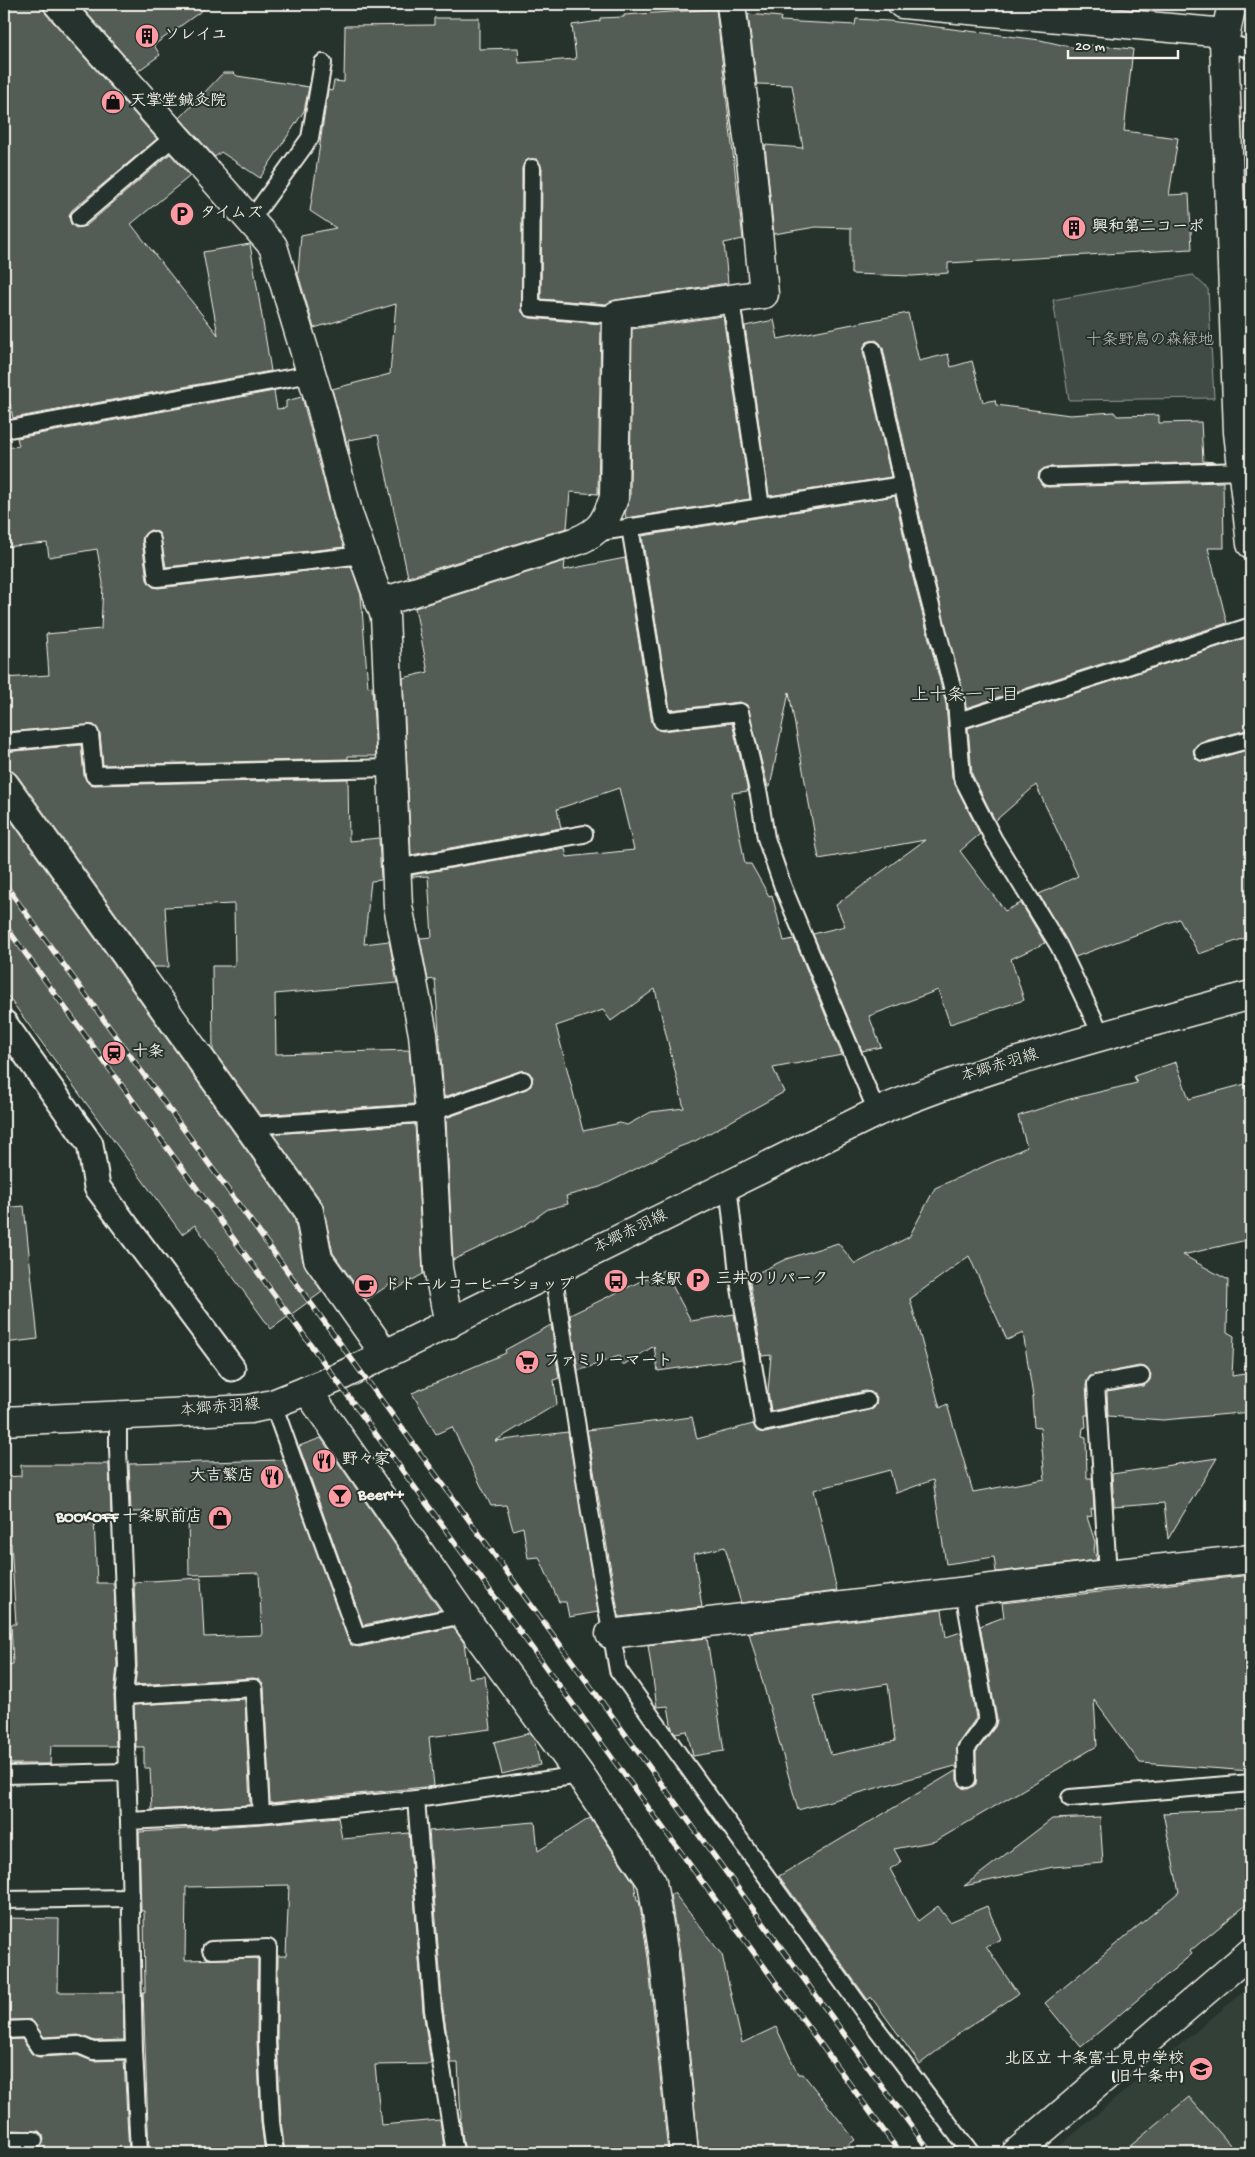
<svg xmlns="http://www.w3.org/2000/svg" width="1255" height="2157" viewBox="0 0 1255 2157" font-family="'Gochi Hand','Klee One',sans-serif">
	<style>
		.built { fill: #333f39 }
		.green { fill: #414b45; stroke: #9a9e96 }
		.building { fill: #525c55; stroke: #f4f1e8; fill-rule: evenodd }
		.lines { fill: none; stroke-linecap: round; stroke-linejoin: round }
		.service-casing { stroke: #f4f1e8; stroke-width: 20 }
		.pedestrian-casing { stroke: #f4f1e8; stroke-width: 29 }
		.minor-casing { stroke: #f4f1e8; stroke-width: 31 }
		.secondary-casing { stroke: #f4f1e8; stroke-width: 31 }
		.service { stroke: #26332d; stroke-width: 16 }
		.pedestrian { stroke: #26332d; stroke-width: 25 }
		.minor { stroke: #26332d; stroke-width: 28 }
		.secondary { stroke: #26332d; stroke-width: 28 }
		.rail-casing { stroke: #f4f1e8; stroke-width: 5.5 }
		.rail { stroke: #26332d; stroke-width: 4; stroke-dasharray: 11; stroke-linecap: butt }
		.labels { text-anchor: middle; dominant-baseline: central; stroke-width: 4; stroke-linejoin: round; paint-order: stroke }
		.poi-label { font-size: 16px; font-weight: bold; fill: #f4f1e8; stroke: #26332d; text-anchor: start }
		.park-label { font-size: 16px; fill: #bebfb7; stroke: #26332d }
		.street-label { font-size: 16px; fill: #f4f1e8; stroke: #26332d }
		.neighbourhood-label { font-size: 18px; fill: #f4f1e8; stroke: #26332d }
	</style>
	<rect width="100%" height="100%" fill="#26332d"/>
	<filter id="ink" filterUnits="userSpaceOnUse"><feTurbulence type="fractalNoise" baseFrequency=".02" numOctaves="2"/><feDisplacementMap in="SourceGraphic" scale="10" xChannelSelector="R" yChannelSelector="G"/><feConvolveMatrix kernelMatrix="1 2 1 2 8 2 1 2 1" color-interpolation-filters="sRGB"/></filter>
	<g filter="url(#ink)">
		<path class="built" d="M1251,1985V2153H1051Z"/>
		<path class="green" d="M1193,275L1208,289L1214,398L1069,400L1053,300Z"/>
		<g class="building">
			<path d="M4,4H43L46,14L157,139L72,210L69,215L71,224L76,228L86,226L170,154L190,176L131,224L218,335L203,252L250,244L271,371L13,418L4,376Z"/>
			<path d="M79,4H211L154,45L160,55L138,71Z"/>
			<path d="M716,9L743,239L724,243L728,283L615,300L606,304L541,299L542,168L537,159L527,160L522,168V312L530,318L601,324L598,494L570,492L567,528L408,577L378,435L348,440L350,455L332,389L390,374L396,304L314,328L298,274L301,235L336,228L310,211L328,90L332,91L334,81L344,82L345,26L434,25V18H479V49L518,48L519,63L576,59L572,25L600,21V18L624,17V15Z"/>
			<path d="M748,14L781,17L780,21L855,25L856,19L889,21L1040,40L1089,51V45L1133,49L1124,131L1178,138L1169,195L1189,194L1192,249L948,263V273L913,276L851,274V228L816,227L774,234L765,145L803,148L792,85L757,84Z"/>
			<path d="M223,73H234L237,76L309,87L304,111L260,178L221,152L215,157L180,118Z"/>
			<path d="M908,313L919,361L948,354L951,367L972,361L983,402L995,400L996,405L1070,415L1114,412L1117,416L1159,415V423L1201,422L1203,461L1216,462L1048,467L1039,472L1038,478L1043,486L1048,487L1223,482L1224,548H1208L1227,623L966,708L932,570L883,348L880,343L876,340L867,342L863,352L891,477L769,496L745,326L774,320L778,339Z"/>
			<path d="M723,316L750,499L626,518L625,513L630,498L632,329Z"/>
			<path d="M274,391L277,409L286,408V401L302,397L334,520L344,547L166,567L160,534L156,531L150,530L143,536L142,541L147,580L153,587L158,588L351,566L361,595L368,687L372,686L376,756H348V759L103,765L100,733L94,725L4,732V678L49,675L46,634L101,629L103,583L97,549L49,557L47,543L4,547V448L19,446L17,438Z"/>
			<path d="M895,496L912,574L946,704L952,778L980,834L960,851L1005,911L1021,903L1045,943L1011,959L1024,1000L950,1024L938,990L869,1016L881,1047L862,1051L813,934L845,926L836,905L925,840L819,859L789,692L770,787H768L747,705L739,702L670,710L642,536Z"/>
			<path d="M625,558L652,723L658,730L663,731L732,723L748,791L732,793L745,864H751L769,896L772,895L784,941L794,939L842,1055L773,1068L784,1092L695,1141L679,1147L600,1187L566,1196L568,1204L548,1209L524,1226L453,1260L446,1118L526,1089L531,1086L533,1077L529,1072L520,1071L444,1097L435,979L428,980L420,938L432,937L428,876L412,877V875L565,848L567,857L634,850L619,788L557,809L561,828L411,855L403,678L428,672L415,608L565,561L564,570ZM655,989L684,1108L651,1112L627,1125L620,1123L583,1131L556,1026L603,1010L611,1021Z"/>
			<path d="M1251,636V729L1200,742L1193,750L1196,759L1205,762L1251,749V936L1199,954L1179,919L1075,957L1039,894L1078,876L1036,785L995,821L972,774L968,728Z"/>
			<path d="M81,745L84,776L89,784L94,785L348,779L349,841L379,838L381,880L371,881L364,944L389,941L397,983L275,994L276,1054L409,1050L414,1104L260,1115L213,1050L212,966H235L234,904L165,907L169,967H154L17,775L11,770L4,769V752Z"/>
			<path d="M4,811L294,1217L303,1262L322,1292L271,1329L195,1225L182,1234L4,991Z"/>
			<path d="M1176,1062L1189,1099L1245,1084L1251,1110V1239L1183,1255L1228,1280L1227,1332L1234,1336L1232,1376L1251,1373V1412L1163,1420L1108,1416L1107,1392L1143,1386L1150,1380L1151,1374L1145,1367L1139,1366L1090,1376L1086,1385L1088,1415H1085L1086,1427L1083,1428L1082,1436L1086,1437L1087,1478H1092L1094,1509H1091L1092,1516L1087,1517L1095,1542L1094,1551L1097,1560L996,1572L994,1557L946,1564L933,1480L896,1493L890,1470L814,1490L837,1591L741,1603L725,1547L694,1554L702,1607L619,1617L587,1430L692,1417L697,1439L753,1424L756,1430L765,1433L873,1409L876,1405L877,1398L871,1392L865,1391L771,1411L768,1391L771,1355L762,1356L749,1277L786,1259L838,1243L855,1264L909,1237L935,1188L1027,1147L1018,1116L1070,1099L1137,1083L1134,1076ZM969,1256L1007,1340L1023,1333L1033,1396L1032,1397L1034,1426L1040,1428L1045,1479L973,1492L947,1404L940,1408L910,1299Z"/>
			<path d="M415,1124L423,1274L395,1290L392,1283L366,1300L333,1253L322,1202L273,1134Z"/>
			<path d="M24,1206L38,1339L4,1343V1208Z"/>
			<path d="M664,1270L691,1321L734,1314L742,1359L658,1371L654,1346L623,1365L619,1356L578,1371L570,1315Z"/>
			<path d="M551,1325L559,1378L554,1380L557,1404L495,1441L568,1432L598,1612L569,1617L566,1602H559L539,1557L528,1558L523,1527L513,1530L506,1505L491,1506L452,1427L436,1434L412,1393L506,1353L505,1350Z"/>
			<path d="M321,1438L369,1507L440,1610L363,1625L299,1446Z"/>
			<path d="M1217,1458L1168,1539L1164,1503L1114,1507L1112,1474Z"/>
			<path d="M283,1460L350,1644L359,1647L453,1627L464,1643L469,1678L485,1676L491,1729L429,1737L434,1786L270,1803L264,1687L259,1679L253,1678L135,1685L137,1666L134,1582L201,1578L204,1637L262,1635L259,1573L189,1575L188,1511L131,1512L129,1464Z"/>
			<path d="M83,1464H109L111,1512L109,1519H94L97,1583H114L117,1666L114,1696L116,1746H51L50,1764H4V1665L13,1664L11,1624H16L11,1543H6L5,1477L21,1476V1465H83Z"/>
			<path d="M1251,1575V1771L1140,1763L1094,1700L1097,1746L936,1841L894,1849L901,1862L890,1869L918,1921L938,1906L950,1922L987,1906L1001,1939L986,1946L1018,1994L961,2032L920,2064L871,1997L868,2000L779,1876L957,1770V1780L962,1788L968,1789L976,1784V1752L995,1727L997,1720L980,1626L1004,1617L1002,1603Z"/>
			<path d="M942,1610L946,1637L961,1632L976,1718L958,1744L957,1769L955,1766L798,1810L749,1633ZM888,1684L895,1741L831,1755L813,1696Z"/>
			<path d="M707,1638L724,1751L693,1756L687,1731L675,1733L672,1729L668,1706L657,1707L648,1645Z"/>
			<path d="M245,1699L250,1805L152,1810L150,1768H144V1747H136L134,1705Z"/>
			<path d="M530,1733L534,1739L540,1765L502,1774L494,1742Z"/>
			<path d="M1251,1809V1901L1190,1951L1192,1954L1081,2047L1045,2003L1179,1892L1163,1813Z"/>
			<path d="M338,1817L342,1839L409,1833L423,2011L431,2064L375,2065L381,2125L440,2120L445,2153H285L281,2121L277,2041L278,1956H286L289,1885L186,1887L185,1960L258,1958L257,2041L261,2123L265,2153H149L143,1992H145L144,1911H141L139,1832L262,1824Z"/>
			<path d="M1100,1817L1103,1863L1053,1867L964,1886L1052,1819Z"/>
			<path d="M590,1818L634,1883L637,1900H639L648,1958L668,2153H465L460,2119L461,2118L458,2063H451L443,2009L429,1831L535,1822L538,1851Z"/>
			<path d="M674,1893L722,1955L742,2043L776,2027L798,2074H803L855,2140L838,2153H699L680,1954L670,1894Z"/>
			<path d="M4,1918L59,1919L58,1992H123L124,2040L95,2041L78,2035L44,2037L31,2020H4Z"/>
			<path d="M22,2039L31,2053L39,2057L77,2055L93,2061L124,2060L129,2153H10V2150L39,2149L44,2140L43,2135L39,2131L9,2130L8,2078H4V2040Z"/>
			<path d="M1189,2097L1237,2153H1122Z"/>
		</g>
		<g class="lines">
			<g class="service-casing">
				<g id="service">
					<path d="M1224,41L1251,50"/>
					<path d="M532,168L531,308L617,315"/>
					<path d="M79,218L175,136"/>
					<path d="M250,221L310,138L323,63"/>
					<path d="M731,300L761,507"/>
					<path d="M873,350L922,572L956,702L962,777L994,840L1059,946L1102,1036"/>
					<path d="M4,430L311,374"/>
					<path d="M1048,477L1243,471"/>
					<path d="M630,527L662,721L740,712L759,795L766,838L783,887L877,1112"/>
					<path d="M594,533L903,485"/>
					<path d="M152,540L157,578L363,555"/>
					<path d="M958,721L1251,626"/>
					<path d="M4,742L90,734L94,775L391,768"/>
					<path d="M1203,752L1251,739"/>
					<path d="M396,868L584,834"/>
					<path d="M249,1126L430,1113L523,1080"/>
					<path d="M728,1185L739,1282L763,1423L867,1401"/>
					<path d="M553,1271L590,1512L618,1670L864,2012L971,2153"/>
					<path d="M273,1404L357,1637L463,1615"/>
					<path d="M118,1415V1449L127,1666L124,1696L129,1821"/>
					<path d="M1108,1574L1096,1384L1141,1376"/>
					<path d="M964,1592L987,1721L966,1749L967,1779"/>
					<path d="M124,1696L254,1688L261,1814"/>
					<path d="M4,1775L127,1772"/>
					<path d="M1070,1798L1251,1783"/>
					<path d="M416,1799L433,2010L455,2153"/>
					<path d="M4,1900L129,1898"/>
					<path d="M211,1950L268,1948L267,2041L271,2122L275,2153"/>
					<path d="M4,2030L27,2029L39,2047L79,2045L93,2051L134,2050"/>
					<path d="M4,2140H34"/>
					<path d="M139,2153L134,2050L129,1821L261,1814L416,1799L580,1775"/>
				</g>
			</g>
			<g class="pedestrian-casing">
				<path id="pedestrian" d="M4,1023L90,1144L97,1187L232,1368"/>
			</g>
			<g class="minor-casing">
				<g id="minor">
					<path d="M58,4L273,246L321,406L349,516L385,616L398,906L423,1034L430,1113L438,1268L449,1324"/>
					<path d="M902,4L1226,33"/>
					<path d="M1232,4L1224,41L1238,432L1251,544"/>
					<path d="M379,603L577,541C601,531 605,522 614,498L617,315L764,294L752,169L731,4"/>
					<path d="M4,784L309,1211L318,1259L385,1354"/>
					<path d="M307,1390L463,1615L580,1775L652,1882L664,1956L684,2153"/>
					<path d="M610,1634L1108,1574L1251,1559"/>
					<path d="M1016,2153L1251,1952"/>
				</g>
			</g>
			<g class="secondary-casing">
				<path id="secondary" d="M4,1421L250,1409L273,1404L335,1379L877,1112C999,1061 1125,1030 1251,995"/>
			</g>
			<use href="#service" class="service"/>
			<use href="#pedestrian" class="pedestrian"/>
			<use href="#minor" class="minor"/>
			<use href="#secondary" class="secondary"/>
			<g class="rail-casing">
				<g id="rail">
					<path d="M4,883L931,2153"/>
					<path d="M4,924L900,2153"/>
				</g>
			</g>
			<use href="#rail" class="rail"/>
		</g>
	</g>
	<defs>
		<g id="building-disc" transform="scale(1.25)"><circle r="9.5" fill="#ff9aa2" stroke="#26332d"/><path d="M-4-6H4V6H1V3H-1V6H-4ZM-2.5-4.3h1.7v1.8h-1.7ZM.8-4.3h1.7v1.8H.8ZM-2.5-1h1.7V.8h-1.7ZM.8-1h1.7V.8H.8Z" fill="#111"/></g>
		<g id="shop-disc" transform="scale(1.25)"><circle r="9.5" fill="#ff9aa2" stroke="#26332d"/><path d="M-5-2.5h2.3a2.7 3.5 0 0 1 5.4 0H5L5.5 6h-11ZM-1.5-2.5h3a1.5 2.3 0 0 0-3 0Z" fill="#111"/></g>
		<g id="parking-disc" transform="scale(1.25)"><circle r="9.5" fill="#ff9aa2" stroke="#26332d"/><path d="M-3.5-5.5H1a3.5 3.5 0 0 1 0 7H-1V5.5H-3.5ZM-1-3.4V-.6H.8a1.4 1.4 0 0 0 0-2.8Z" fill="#111"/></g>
		<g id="station-disc" transform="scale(1.25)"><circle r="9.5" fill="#ff9aa2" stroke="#26332d"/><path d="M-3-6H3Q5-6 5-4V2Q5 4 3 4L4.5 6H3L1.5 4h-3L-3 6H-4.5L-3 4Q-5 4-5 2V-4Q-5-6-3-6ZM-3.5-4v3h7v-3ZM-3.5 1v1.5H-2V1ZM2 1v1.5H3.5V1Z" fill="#111"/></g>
		<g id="bus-disc" transform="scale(1.25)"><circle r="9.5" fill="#ff9aa2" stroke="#26332d"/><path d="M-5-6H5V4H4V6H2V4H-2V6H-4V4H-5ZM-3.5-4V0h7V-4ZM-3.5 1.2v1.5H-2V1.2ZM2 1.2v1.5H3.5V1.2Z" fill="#111"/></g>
		<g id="cafe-disc" transform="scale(1.25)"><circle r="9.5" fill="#ff9aa2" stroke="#26332d"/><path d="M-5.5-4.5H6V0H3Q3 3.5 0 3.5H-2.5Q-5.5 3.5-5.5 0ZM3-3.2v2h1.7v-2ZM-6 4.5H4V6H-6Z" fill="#111"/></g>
		<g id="supermarket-disc" transform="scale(1.25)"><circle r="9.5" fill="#ff9aa2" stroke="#26332d"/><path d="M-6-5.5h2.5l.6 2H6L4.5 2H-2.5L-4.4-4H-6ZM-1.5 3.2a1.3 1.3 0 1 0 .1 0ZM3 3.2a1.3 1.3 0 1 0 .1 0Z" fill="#111"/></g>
		<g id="restaurant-disc" transform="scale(1.25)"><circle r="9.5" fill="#ff9aa2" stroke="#26332d"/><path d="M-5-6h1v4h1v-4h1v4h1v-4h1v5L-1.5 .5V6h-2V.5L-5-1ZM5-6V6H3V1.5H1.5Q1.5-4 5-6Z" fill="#111"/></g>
		<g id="bar-disc" transform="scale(1.25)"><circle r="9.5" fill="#ff9aa2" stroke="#26332d"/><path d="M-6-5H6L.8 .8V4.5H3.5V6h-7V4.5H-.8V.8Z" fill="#111"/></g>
		<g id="school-disc" transform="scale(1.25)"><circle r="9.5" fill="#ff9aa2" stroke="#26332d"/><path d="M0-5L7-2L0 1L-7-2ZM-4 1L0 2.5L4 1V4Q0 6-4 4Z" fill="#111"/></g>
	</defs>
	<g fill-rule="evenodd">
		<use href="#building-disc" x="147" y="36"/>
		<use href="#shop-disc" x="113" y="102"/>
		<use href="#parking-disc" x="182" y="214"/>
		<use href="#building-disc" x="1074" y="228"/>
		<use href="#station-disc" x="114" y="1053"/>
		<use href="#parking-disc" x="698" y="1280"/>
		<use href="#bus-disc" x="616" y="1281"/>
		<use href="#cafe-disc" x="366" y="1286"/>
		<use href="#supermarket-disc" x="527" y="1362"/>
		<use href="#restaurant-disc" x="324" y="1461"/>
		<use href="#restaurant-disc" x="272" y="1477"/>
		<use href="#bar-disc" x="340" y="1496"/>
		<use href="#shop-disc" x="220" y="1518"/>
		<use href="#school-disc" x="1201" y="2069"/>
	</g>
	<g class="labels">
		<g class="poi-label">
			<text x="164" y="36">ソレイユ</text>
			<text x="130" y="102">天掌堂鍼灸院</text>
			<text x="200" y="214">タイムズ</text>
			<text x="1092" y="228">興和第二コーポ</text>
			<text x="132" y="1053">十条</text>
			<text x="716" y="1280">三井のリパーク</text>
			<text x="634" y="1281">十条駅</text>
			<text x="384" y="1286">ドトールコーヒーショップ</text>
			<text x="544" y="1362">ファミリーマート</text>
			<text x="342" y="1461">野々家</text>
			<text x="254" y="1477" text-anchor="end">大吉繁店</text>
			<text x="358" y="1496">Beer++</text>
			<text x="202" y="1518" text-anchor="end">BOOKOFF 十条駅前店</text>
			<text x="1184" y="2060" text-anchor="end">北区立 十条富士見中学校<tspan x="1184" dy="18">(旧十条中)</tspan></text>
		</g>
		<g class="park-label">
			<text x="1150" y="341">十条野鳥の森緑地</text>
		</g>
		<g class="street-label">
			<text transform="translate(1000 1067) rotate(-17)">本郷赤羽線</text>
			<text transform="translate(631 1233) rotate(-26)">本郷赤羽線</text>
			<text transform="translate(220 1409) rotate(-5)">本郷赤羽線</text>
		</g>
		<g class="neighbourhood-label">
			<text x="965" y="696">上十条一丁目</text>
		</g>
	</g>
	<rect width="1255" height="2157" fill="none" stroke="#26332d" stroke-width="20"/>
	<rect x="10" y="10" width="1235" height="2137" fill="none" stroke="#f4f1e8" stroke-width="2" filter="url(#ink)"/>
	<path d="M1068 50v8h110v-8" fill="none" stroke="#f4f1e8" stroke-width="2.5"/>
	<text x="1075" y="50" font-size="15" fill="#f4f1e8" stroke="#26332d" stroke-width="4" paint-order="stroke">20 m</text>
</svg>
